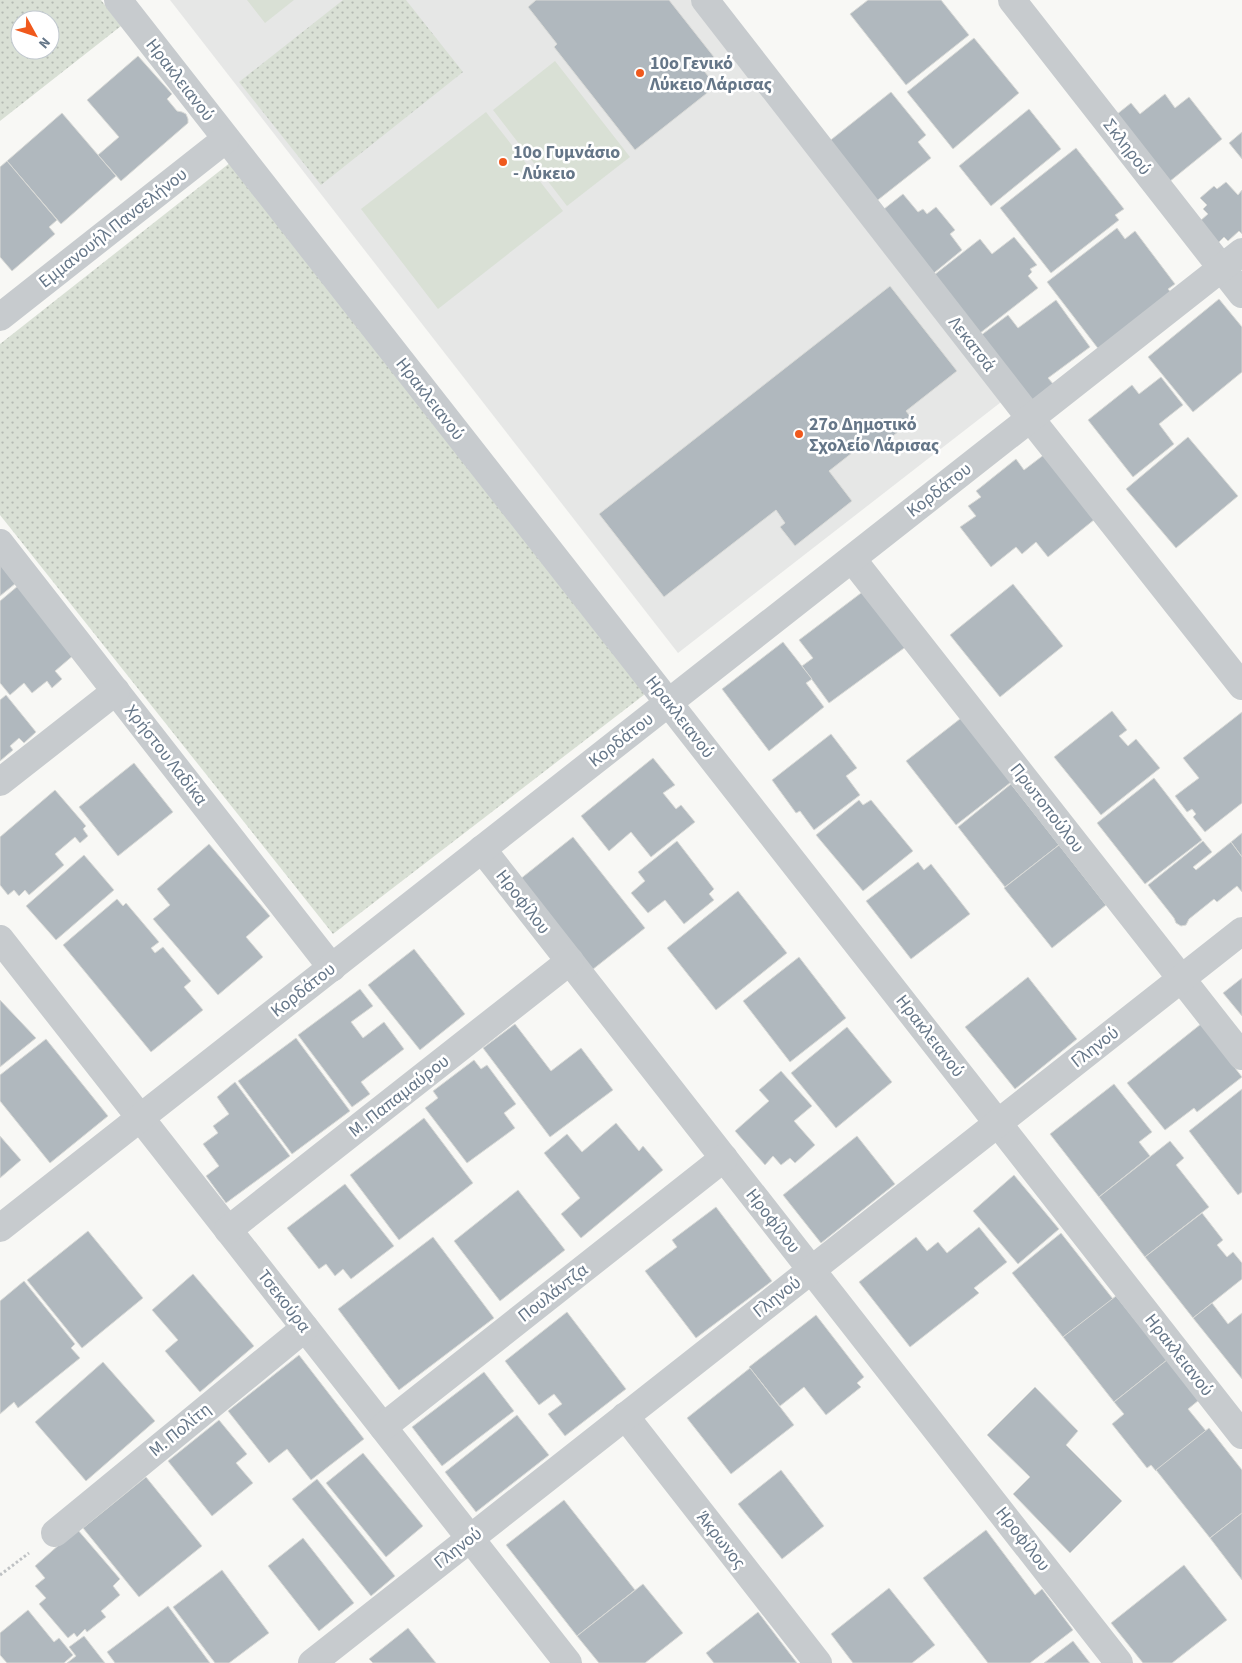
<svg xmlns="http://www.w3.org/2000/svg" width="1242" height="1663" viewBox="0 0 1242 1663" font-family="'Source Sans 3',sans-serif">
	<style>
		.built { fill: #e6e7e6 }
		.grass { fill: url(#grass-dots); fill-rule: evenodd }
		.pitch { fill: #d9e0d5 }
		.building { fill: #b0b8be; stroke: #d9dad7 }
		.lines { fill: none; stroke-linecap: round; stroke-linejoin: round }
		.path { stroke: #bec1c3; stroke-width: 3; stroke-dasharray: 2.5 2.5; stroke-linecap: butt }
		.street { stroke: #c7cbce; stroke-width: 28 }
		.poi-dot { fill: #f0591d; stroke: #fff; stroke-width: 2 }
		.labels { text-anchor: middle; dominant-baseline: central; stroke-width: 5; stroke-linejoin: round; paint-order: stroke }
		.poi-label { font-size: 18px; font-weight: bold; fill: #657688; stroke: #fff; text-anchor: start }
		.street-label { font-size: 18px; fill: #657688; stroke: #fff }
	</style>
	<defs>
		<pattern id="grass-dots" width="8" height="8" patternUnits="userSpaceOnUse" patternTransform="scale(1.25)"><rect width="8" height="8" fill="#d9e0d5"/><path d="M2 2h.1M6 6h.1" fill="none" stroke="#b4bab3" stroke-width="1.8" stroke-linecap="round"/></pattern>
	</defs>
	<rect width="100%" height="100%" fill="#f8f8f5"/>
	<path class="built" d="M170,0H695L1005,399L678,653Z"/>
	<g class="grass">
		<path d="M0,0H101L121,26L0,121ZM20,20H50V50H20Z"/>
		<path d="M343,0H406L463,72L321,185L239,82Z"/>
		<path d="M231,162L649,691L333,934L0,515V344Z"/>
	</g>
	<g class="pitch">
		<path d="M247,0H294L265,23Z"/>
		<path d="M555,61L630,157L567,206L493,110Z"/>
		<path d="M486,112L563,211L438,309L361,209Z"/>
	</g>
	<g class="building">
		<path d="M536,0H669L714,57L701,67L716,86L635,150L554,47L557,44L528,7Z"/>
		<path d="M868,0H941L969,35L906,85L850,14Z"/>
		<path d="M974,38L1019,93L953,149L907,92Z"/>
		<path d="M138,56L172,94L167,99L177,111L182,112L186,114L188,119V123L121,181L98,155L119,137L87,100Z"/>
		<path d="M891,92L926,135L918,142L931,158L874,203L827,143Z"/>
		<path d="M1165,94L1175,108L1189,97L1222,139L1169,182L1111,119L1131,103L1140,114Z"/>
		<path d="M1029,109L1061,149L991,206L959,166Z"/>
		<path d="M62,113L116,176L61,224L7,161Z"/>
		<path d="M1242,132V159L1229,143Z"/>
		<path d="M1076,148L1124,209L1115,215L1119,220L1051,273L1000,208Z"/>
		<path d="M7,161L57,220L49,227L55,234L12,271L0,257V167Z"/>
		<path d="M1226,182L1238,195L1242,190V234L1239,231L1228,241L1224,237L1215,246L1200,221L1208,214L1203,209L1207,205L1200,198L1214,186L1217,189Z"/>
		<path d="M903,194L918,212L923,209L927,214L936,207L955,230L950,234L962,250L929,277L879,213Z"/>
		<path d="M1117,228L1125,239L1135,231L1175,284L1168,289L1173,295L1100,351L1047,282Z"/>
		<path d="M1014,237L1037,265L1030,269L1032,272L1028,276L1038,288L975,337L929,279L980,239L992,254Z"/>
		<path d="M890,286L957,371L906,411L913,420L874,451L866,442L829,471L852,501L795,546L780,527L785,523L776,510L664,597L599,514Z"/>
		<path d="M1219,299L1242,327V372L1193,412L1148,357Z"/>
		<path d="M1056,300L1090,347L1048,378L1054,385L1026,406L976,339L1008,315L1018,328Z"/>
		<path d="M1161,377L1183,405L1159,424L1174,444L1133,477L1088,420L1132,385L1139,394Z"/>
		<path d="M1188,437L1238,496L1176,548L1126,489Z"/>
		<path d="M1045,454L1100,515L1048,557L1036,542L1022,554L1016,547L991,567L960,527L976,516L968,506L981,497L976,491L1016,459L1024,470Z"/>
		<path d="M0,563L16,583L0,596Z"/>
		<path d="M25,580L82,648L55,671L62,679L52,688L47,681L32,693L24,683L10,695L0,683V601Z"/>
		<path d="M1013,584L1063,646L1000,697L950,635Z"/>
		<path d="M869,587L911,643L829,703L802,666L813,658L799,640Z"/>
		<path d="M783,642L812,679L806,683L824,707L769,751L722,689Z"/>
		<path d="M6,695L36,732L24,743L19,738L10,746L13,750L0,761V700Z"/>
		<path d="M1112,711L1127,730L1119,736L1128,746L1136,739L1160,768L1101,815L1054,757Z"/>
		<path d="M1242,712V803L1205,832L1193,817L1196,814L1192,809L1187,812L1175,796L1199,778L1183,758Z"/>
		<path d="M965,715L1015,779L956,825L906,761Z"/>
		<path d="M831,734L857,768L846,776L860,795L814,830L800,811L796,813L772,780Z"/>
		<path d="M653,758L675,785L663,793L676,809L681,805L695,822L651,857L631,832L609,851L581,816Z"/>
		<path d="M134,763L173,812L118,856L79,807Z"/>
		<path d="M1154,778L1202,840L1145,884L1097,823Z"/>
		<path d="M1011,784L1059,845L1005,887L958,827Z"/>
		<path d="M55,790L86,826L83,829L88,836L80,843L75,837L55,854L64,865L29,895L25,890L19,896L14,890L8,895L0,885V837Z"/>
		<path d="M859,800L863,805L871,800L913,851L863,891L816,835Z"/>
		<path d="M1242,833V857L1231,842Z"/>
		<path d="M573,837L645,928L592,970L519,880Z"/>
		<path d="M677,841L714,889L709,894L714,900L684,924L665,900L648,913L631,893L645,881L638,872Z"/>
		<path d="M1203,841L1212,852L1193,867L1196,870L1231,842L1242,857V892L1237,886L1217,902L1214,899L1189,919L1186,925L1181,926L1176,923L1174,918L1148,885Z"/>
		<path d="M209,844L270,916L246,937L263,957L218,995L153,919L170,905L157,889Z"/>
		<path d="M1059,845L1106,905L1052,948L1004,888Z"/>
		<path d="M84,855L114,890L56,940L26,906Z"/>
		<path d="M918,862L924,870L931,864L970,914L911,959L866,901Z"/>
		<path d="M738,891L787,953L716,1010L667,948Z"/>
		<path d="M117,899L123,906L126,903L159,942L151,948L155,953L163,947L191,981L184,987L203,1010L151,1052L63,945Z"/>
		<path d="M414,949L465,1014L420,1050L368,985Z"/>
		<path d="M799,957L846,1018L790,1062L743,1001Z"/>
		<path d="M1028,977L1077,1039L1015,1089L965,1027Z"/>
		<path d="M1242,978V1016L1223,993Z"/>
		<path d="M360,989L373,1006L351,1022L363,1038L384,1022L404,1049L361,1082L370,1094L352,1107L298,1035Z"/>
		<path d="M0,1000L36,1038L0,1067Z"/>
		<path d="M515,1024L551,1071L581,1048L613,1090L550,1137L483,1048Z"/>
		<path d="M1201,1024L1242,1077L1197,1112L1194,1108L1165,1130L1127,1083Z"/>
		<path d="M847,1027L892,1082L836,1128L791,1073Z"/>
		<path d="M296,1038L350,1111L292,1154L238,1081Z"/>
		<path d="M46,1039L108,1116L50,1163L0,1101V1075Z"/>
		<path d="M474,1060L481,1069L487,1065L516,1104L504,1113L515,1128L467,1163L425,1108L438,1098L433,1091Z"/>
		<path d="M781,1071L812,1106L794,1121L815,1145L795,1163L790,1158L781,1165L773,1156L765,1165L735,1131L769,1101L759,1090Z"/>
		<path d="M235,1082L290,1156L226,1203L206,1176L219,1166L203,1144L218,1133L213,1126L229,1114L217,1097Z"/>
		<path d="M1114,1084L1152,1132L1139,1142L1150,1156L1099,1197L1050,1134Z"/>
		<path d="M1242,1089V1192L1238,1195L1189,1131Z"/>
		<path d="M424,1118L473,1183L399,1240L350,1175Z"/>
		<path d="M616,1123L639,1151L643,1146L663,1170L581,1238L561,1214L580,1198L544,1153L567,1134L582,1152Z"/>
		<path d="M0,1136L21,1160L0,1178Z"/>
		<path d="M857,1136L895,1184L821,1243L783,1195Z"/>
		<path d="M1170,1141L1184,1158L1176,1165L1209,1207L1145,1257L1099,1197Z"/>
		<path d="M1014,1175L1059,1229L1018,1264L973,1211Z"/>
		<path d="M345,1184L394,1246L351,1279L343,1269L335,1276L326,1264L319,1269L287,1228Z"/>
		<path d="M518,1190L565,1250L500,1301L454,1241Z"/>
		<path d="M716,1207L772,1281L696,1338L645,1271L677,1247L672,1240Z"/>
		<path d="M1202,1213L1223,1240L1217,1245L1227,1257L1233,1252L1242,1263V1279L1193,1318L1145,1257Z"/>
		<path d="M979,1227L1007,1262L974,1288L979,1293L910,1347L859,1282L916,1237L927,1251L938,1242L947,1253Z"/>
		<path d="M88,1231L143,1298L82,1348L27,1280Z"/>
		<path d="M1061,1233L1113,1299L1063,1337L1012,1273Z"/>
		<path d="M433,1237L494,1318L399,1390L338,1309Z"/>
		<path d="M193,1274L254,1346L200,1392L165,1351L178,1340L152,1310Z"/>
		<path d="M24,1281L75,1344L71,1348L80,1358L18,1408L14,1402L0,1414V1301Z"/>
		<path d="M1116,1296L1167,1360L1114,1402L1063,1337Z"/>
		<path d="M1212,1303L1228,1324L1242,1313V1379L1193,1318Z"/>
		<path d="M567,1312L626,1389L565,1436L548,1414L562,1404L554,1394L539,1405L505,1361Z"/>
		<path d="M816,1315L864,1377L857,1383L861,1387L826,1415L804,1387L780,1406L749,1367Z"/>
		<path d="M299,1355L364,1439L311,1480L287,1449L269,1463L228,1411Z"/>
		<path d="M1167,1360L1199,1400L1188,1409L1206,1431L1156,1471L1151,1465L1147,1468L1112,1424L1124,1414L1114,1402Z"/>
		<path d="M103,1362L155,1421L86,1481L35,1422Z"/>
		<path d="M750,1368L794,1425L731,1474L687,1418Z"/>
		<path d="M484,1372L514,1411L442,1466L412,1427Z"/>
		<path d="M1035,1387L1078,1431L1066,1445L1122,1501L1070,1553L1013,1494L1030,1477L987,1435Z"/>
		<path d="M517,1415L549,1455L476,1512L445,1472Z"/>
		<path d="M219,1420L247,1454L236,1463L253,1483L212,1516L168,1461Z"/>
		<path d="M1209,1428L1242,1470V1513L1210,1538L1156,1470Z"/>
		<path d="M363,1453L423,1526L386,1557L326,1483Z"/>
		<path d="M781,1470L824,1526L782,1559L738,1504Z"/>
		<path d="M146,1477L202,1546L139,1597L83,1528Z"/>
		<path d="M317,1479L395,1576L371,1596L292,1499Z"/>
		<path d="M564,1500L635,1590L577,1636L506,1545Z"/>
		<path d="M1242,1513V1580L1210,1538Z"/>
		<path d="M77,1529L120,1579L113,1586L120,1595L101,1611L106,1617L87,1632L85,1629L77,1637L74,1633L68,1638L39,1604L46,1598L35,1586L45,1578L35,1566Z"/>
		<path d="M986,1530L1035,1595L1042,1589L1073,1630L1030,1663H988L923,1578Z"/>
		<path d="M303,1538L354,1603L319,1631L268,1566Z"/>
		<path d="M1184,1565L1227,1620L1172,1663H1143L1111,1623Z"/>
		<path d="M222,1570L269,1633L229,1663H215L173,1607Z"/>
		<path d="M643,1584L683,1633L645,1663H599L577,1636Z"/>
		<path d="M889,1588L935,1645L912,1663H853L831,1634Z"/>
		<path d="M168,1606L210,1663H115L107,1652Z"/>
		<path d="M28,1610L54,1642L59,1638L73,1655L64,1663H7L0,1655V1633Z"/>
		<path d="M758,1612L797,1663H714L706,1653Z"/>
		<path d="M408,1628L436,1663H373L369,1659Z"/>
		<path d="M84,1636L105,1663H67L76,1656L69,1647Z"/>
		<path d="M1073,1641L1090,1663H1044Z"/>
	</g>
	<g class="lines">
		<path class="path" d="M0,1575L29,1553"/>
		<g class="street">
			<path d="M118,0L1242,1435"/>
			<path d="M705,0L1030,418L1242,686"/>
			<path d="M1012,0L1242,294"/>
			<path d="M0,317L226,139"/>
			<path d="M0,543L332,968"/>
			<path d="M852,559L1242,1056"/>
			<path d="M0,782L116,691"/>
			<path d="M482,849L1119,1663"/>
			<path d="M0,939L568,1663"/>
			<path d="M0,1228L1242,252"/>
			<path d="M228,1230L570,961"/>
			<path d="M625,1416L818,1663"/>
			<path d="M383,1427L724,1158"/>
			<path d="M55,1533L305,1328"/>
			<path d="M312,1663L1242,931"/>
		</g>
	</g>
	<g class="poi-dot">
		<circle cx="640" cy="73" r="5"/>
		<circle cx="503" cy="162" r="5"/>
		<circle cx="799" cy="434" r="5"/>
	</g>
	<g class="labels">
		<g class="poi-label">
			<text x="650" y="63">10ο Γενικό<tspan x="650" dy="21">Λύκειο Λάρισας</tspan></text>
			<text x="513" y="152">10ο Γυμνάσιο<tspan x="513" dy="21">- Λύκειο</tspan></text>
			<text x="809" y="424">27ο Δημοτικό<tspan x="809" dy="21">Σχολείο Λάρισας</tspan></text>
		</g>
		<g class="street-label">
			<text transform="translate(180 80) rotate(52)">Ηρακλειανού</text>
			<text transform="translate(1127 147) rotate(52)">Σκληρού</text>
			<text transform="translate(113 228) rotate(-38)">Εμμανουήλ Πανσελήνου</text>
			<text transform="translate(972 344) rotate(52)">Λεκατσά</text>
			<text transform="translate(430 399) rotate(52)">Ηρακλειανού</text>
			<text transform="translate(939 490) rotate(-38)">Κορδάτου</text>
			<text transform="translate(680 717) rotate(52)">Ηρακλειανού</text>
			<text transform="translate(621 740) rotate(-38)">Κορδάτου</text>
			<text transform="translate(166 755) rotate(52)">Χρήστου Λαδίκα</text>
			<text transform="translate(1047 808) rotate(52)">Πρωτοπούλου</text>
			<text transform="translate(523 902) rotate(52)">Ηροφίλου</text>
			<text transform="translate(303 990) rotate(-38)">Κορδάτου</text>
			<text transform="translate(930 1036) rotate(52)">Ηρακλειανού</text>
			<text transform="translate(1095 1047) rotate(-38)">Γληνού</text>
			<text transform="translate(399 1096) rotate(-38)">Μ. Παπαμαύρου</text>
			<text transform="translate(773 1221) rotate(52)">Ηροφίλου</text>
			<text transform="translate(553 1293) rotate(-38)">Πουλάντζα</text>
			<text transform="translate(777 1297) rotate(-38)">Γληνού</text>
			<text transform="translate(284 1301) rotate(52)">Τσεκούρα</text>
			<text transform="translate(1179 1355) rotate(52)">Ηρακλειανού</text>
			<text transform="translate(180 1430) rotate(-39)">Μ. Πολίτη</text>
			<text transform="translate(1023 1539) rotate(52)">Ηροφίλου</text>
			<text transform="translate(721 1540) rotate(52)">Άκρωνος</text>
			<text transform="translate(458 1548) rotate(-38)">Γληνού</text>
		</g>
	</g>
	<g transform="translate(35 35) rotate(130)"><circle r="24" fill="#ffffff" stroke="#c1c8cf"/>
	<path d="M0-4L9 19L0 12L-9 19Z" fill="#f0591d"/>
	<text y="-8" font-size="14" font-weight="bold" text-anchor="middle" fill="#657688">N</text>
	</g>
</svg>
